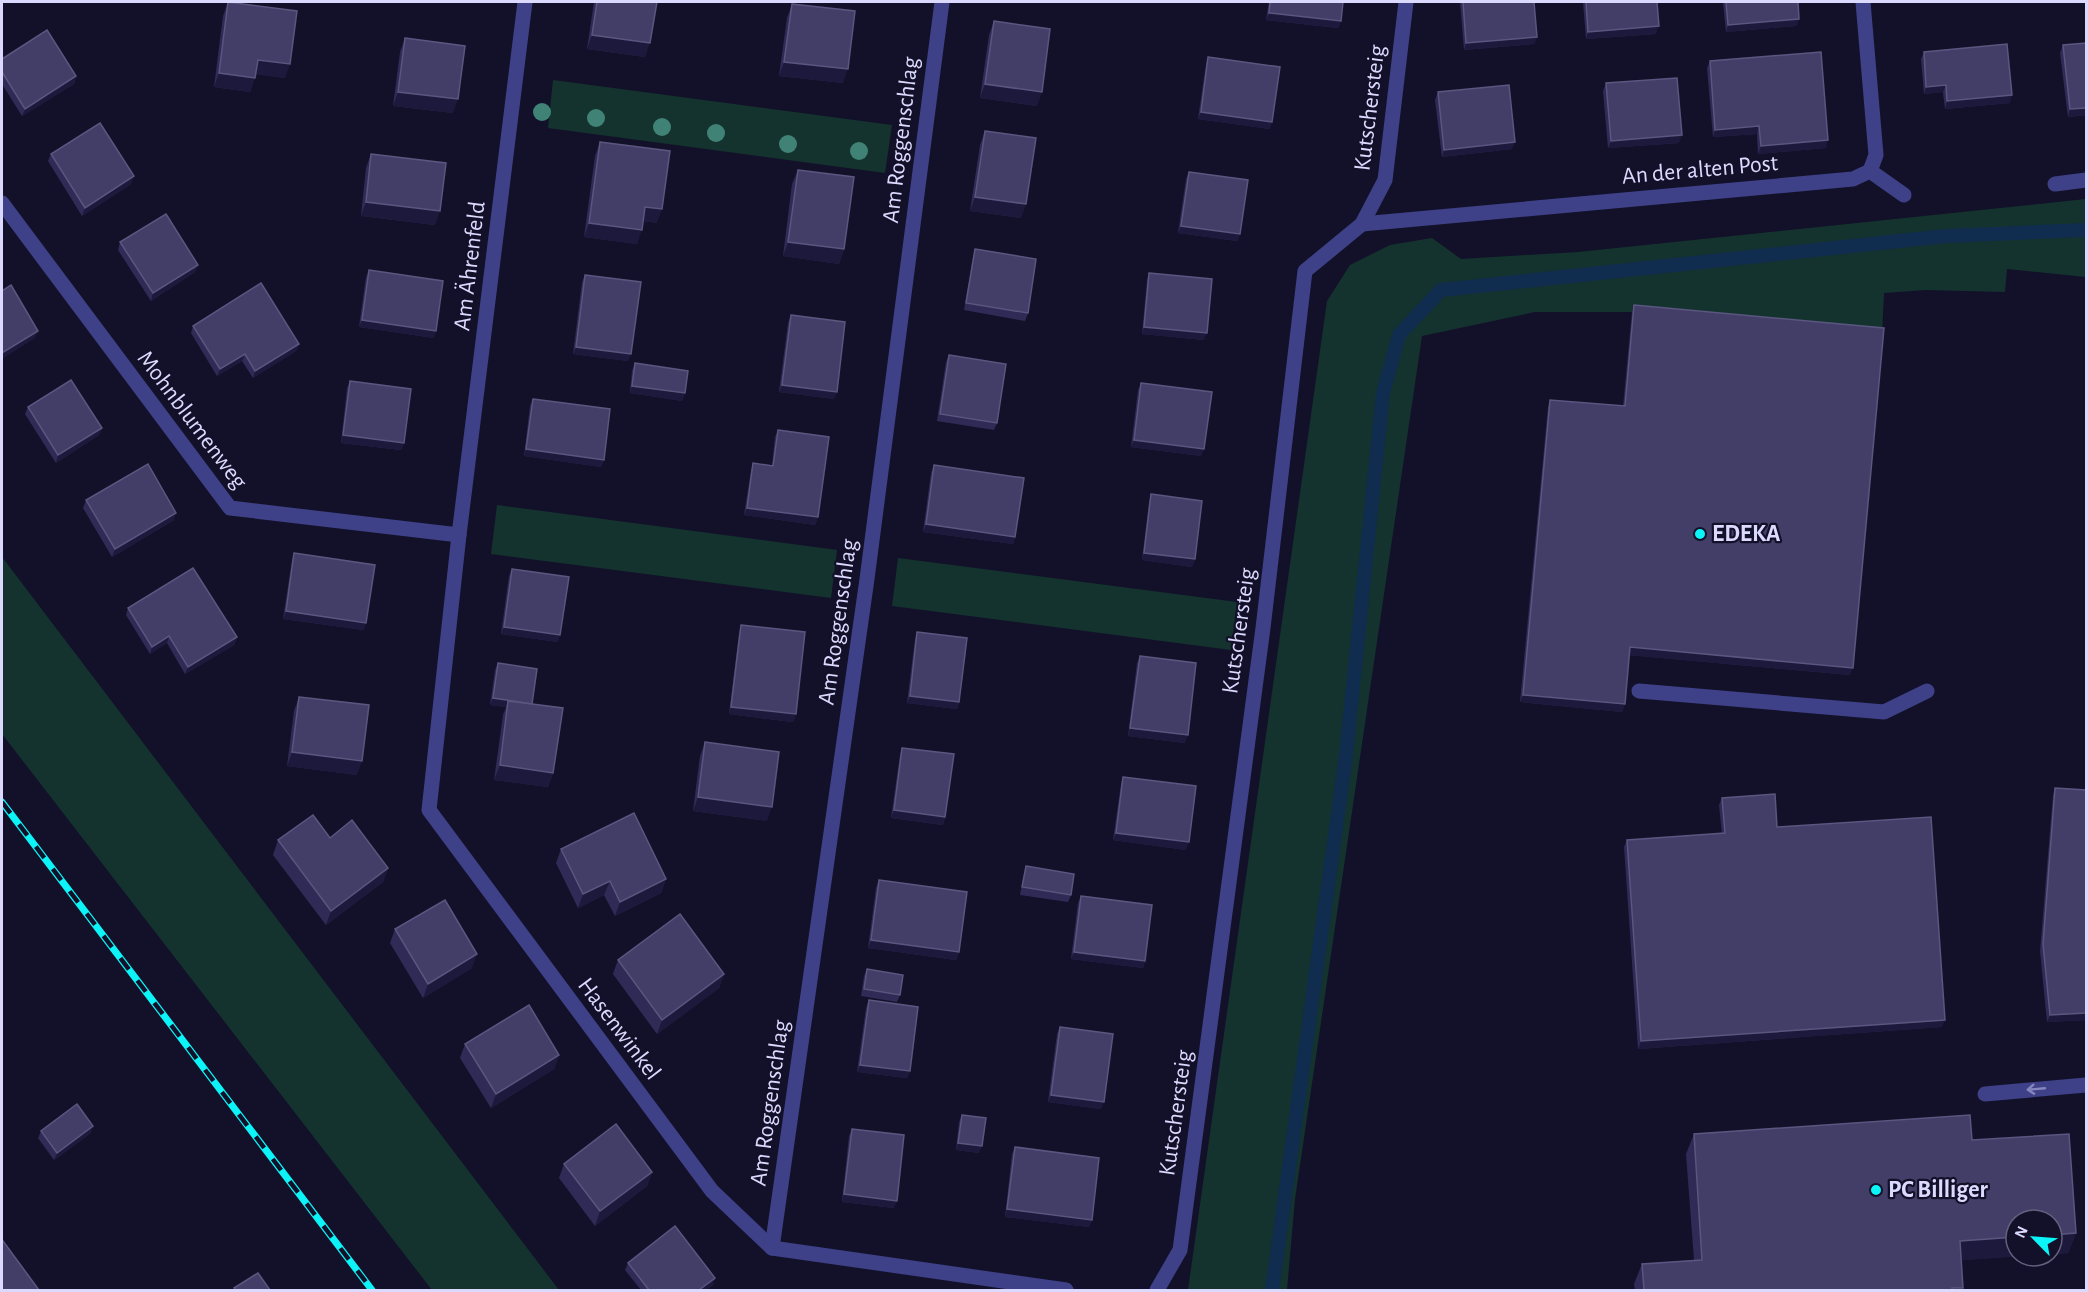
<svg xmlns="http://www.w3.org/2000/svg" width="2088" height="1292" viewBox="0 0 2088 1292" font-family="'Alegreya Sans',sans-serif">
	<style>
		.green { fill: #14332f }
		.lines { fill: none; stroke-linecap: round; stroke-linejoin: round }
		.stream { stroke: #102c4e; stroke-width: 14 }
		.lane { stroke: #3e4187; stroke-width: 15 }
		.street { stroke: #3e4187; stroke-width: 15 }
		.rail-casing { stroke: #0cf4f8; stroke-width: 7 }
		.rail { stroke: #131129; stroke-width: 4.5; stroke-dasharray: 14; stroke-linecap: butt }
		.tree { fill: #418277 }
		.wall { fill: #302b56 }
		.shaded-wall { fill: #1d193c }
		.building { fill: #423e68; stroke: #5a567f; stroke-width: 1.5 }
		.oneway { stroke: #8586bd }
		.poi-dot { fill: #0cf4f8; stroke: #131129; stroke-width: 2 }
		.labels { text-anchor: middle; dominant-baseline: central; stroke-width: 4.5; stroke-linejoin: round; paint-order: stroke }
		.street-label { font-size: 24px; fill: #dbdafe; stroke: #131129 }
		.poi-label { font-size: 24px; font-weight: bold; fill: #dbdafe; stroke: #131129; text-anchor: start }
	</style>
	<rect width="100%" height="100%" fill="#131129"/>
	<g class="green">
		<path d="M553,80L892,125L885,173L548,128Z"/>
		<path d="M2086,199V277L2007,269L2005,292L1925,290L1884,293L1882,335L1632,312H1535L1422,336L1295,1199L1287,1290H1188L1327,301L1350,265L1390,245L1432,238L1461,259L1578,252Z"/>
		<path d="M497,505L837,550L831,598L491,554Z"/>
		<path d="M2,557L559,1290H432L2,734Z"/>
		<path d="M898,558L1237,602L1231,650L892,606Z"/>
	</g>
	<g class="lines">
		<path class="stream" d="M1272,1290L1346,755L1383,393L1399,335L1441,290L1946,236L2086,230"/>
		<g class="lane">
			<path d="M1870,171L1904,195"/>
			<path d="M2055,184L2086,180"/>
			<path d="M1362,224L1853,179L1870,171L1876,155L1863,2"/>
			<path d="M1639,691L1884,712L1927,691"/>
			<path d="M1985,1094L2086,1085"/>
		</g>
		<g class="street">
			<path d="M525,2L459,535L429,810L712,1191L772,1248L1066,1290"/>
			<path d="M2,203L230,508L459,535"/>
			<path d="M772,1248L867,579L942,2"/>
			<path d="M1157,1290L1180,1250L1263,628L1305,271L1362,224L1385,180L1406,2"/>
		</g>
		<g class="rail-casing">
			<path id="rail" d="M2,802L372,1290"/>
		</g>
		<use href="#rail" class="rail"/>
	</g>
	<g class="tree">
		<circle cx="542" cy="112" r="9"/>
		<circle cx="596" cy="118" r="9"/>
		<circle cx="662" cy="127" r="9"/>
		<circle cx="716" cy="133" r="9"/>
		<circle cx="788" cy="144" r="9"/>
		<circle cx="859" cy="151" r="9"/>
	</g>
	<g class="wall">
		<path d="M228,2L285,78L256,74L250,92L214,87L223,16Z"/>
		<path d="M594,2H657L645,57L587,49Z"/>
		<path d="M1269,2H1343L1341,21L1338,28L1266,20Z"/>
		<path d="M1460,2H1534L1537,37L1534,44L1464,50Z"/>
		<path d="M1583,2H1657L1656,34L1586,39Z"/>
		<path d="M1723,2H1798L1799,19L1796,26L1726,32Z"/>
		<path d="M792,4L843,83L779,76L787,18Z"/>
		<path d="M994,21L1037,106L980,98L989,35Z"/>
		<path d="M405,38L453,113L393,106L400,52Z"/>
		<path d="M2086,43V115L2068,117L2060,53L2063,45Z"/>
		<path d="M1924,52L2010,103L1945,109L1943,92L1924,94L1921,59Z"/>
		<path d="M1208,57L1270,129L1198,119L1206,64Z"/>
		<path d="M2,59L76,76L74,84L22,116L2,84Z"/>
		<path d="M1710,61L1826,148L1758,154L1757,134L1713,137L1707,68Z"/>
		<path d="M1606,83L1679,143L1608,148L1603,91Z"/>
		<path d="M1438,92L1512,149L1442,157L1435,100Z"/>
		<path d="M985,131L1021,218L970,211L980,145Z"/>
		<path d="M600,142L657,223L643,221L637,244L584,237L595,156Z"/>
		<path d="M51,154L131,184L82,216L48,161Z"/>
		<path d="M371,154L435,225L361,216L366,168Z"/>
		<path d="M798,170L844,249L839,264L783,256L792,184Z"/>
		<path d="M1189,172L1240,234L1237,241L1178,233L1186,179Z"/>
		<path d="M120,242L195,272L151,301L118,250Z"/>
		<path d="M975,249L1028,313L1025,321L964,310L973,257Z"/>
		<path d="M369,270L434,338L359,327L366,277Z"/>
		<path d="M1149,273L1204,340L1142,334L1147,280Z"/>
		<path d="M585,275L628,361L573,354L582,282Z"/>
		<path d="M1634,305L1850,675L1629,655L1625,704L1622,712L1520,702L1548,407L1550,400L1623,406L1632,312Z"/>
		<path d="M791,315L834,399L779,392L788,323Z"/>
		<path d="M193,326L299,344L296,351L253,378L242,361L217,376L191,333Z"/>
		<path d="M949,355L997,423L994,430L937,421L946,362Z"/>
		<path d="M635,363L685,393L682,401L630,393L632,371Z"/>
		<path d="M350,381L404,443L401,450L341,443L347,388Z"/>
		<path d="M1141,383L1201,456L1131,447L1138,390Z"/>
		<path d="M533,399L604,460L601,467L524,456L530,406Z"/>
		<path d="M28,407L102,428L99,435L56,463L25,414Z"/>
		<path d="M778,430L818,517L815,525L744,515L751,470L753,463L772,466L775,437Z"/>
		<path d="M934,465L1015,537L1013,544L923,532L931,473Z"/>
		<path d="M1151,494L1195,559L1192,567L1142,560L1149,502Z"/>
		<path d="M86,500L174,520L112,557L83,508Z"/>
		<path d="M294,553L364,630L283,619L292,560Z"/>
		<path d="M512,569L558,642L501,634L509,576Z"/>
		<path d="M128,608L237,637L234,645L185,674L167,643L150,654L126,615Z"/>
		<path d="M741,625L796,714L793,722L729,714L739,633Z"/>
		<path d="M917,632L959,702L957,709L907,703L915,639Z"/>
		<path d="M1140,656L1185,743L1128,736L1137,663Z"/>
		<path d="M498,663L553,773L548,787L494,780L503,715L506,707L490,705L495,670Z"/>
		<path d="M299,697L357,775L287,766L294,711Z"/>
		<path d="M705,742L767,821L693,811L700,756Z"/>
		<path d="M902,748L945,817L943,825L891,818L900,755Z"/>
		<path d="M1123,777L1186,850L1113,840L1121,784Z"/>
		<path d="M2055,788L2086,790V1020L2047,1022L2040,951L2053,795Z"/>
		<path d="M1722,798L1777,827L1942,1027L1638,1049L1624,847L1627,840L1722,834L1719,805Z"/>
		<path d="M330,838L388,868L383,882L326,925L273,855L278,840Z"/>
		<path d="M561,849L666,879L661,893L615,916L604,895L578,908L556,863Z"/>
		<path d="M1026,866L1071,895L1068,902L1020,895L1024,874Z"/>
		<path d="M879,880L959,952L956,960L868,948L876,888Z"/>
		<path d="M1081,896L1145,961L1143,968L1071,959L1078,903Z"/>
		<path d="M395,929L472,968L423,998L390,943Z"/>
		<path d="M618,960L724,974L719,988L657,1034L613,974Z"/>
		<path d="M867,969L900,995L897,1002L861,996L864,976Z"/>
		<path d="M869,1000L910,1071L907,1078L857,1072L866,1008Z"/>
		<path d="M1060,1027L1101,1109L1048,1102L1057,1034Z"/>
		<path d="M465,1044L559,1055L554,1069L491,1108L460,1058Z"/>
		<path d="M962,1115L979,1153L956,1150L959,1122Z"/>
		<path d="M852,1129L894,1208L842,1202L849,1136Z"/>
		<path d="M41,1131L91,1133L54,1160L38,1138Z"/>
		<path d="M1694,1134L1972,1140L2076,1233L2068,1253L1961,1260L1962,1290H1635L1634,1284L1642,1264L1694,1260L1686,1154Z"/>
		<path d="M1015,1147L1092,1220L1089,1227L1005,1217L1012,1154Z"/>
		<path d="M564,1164L652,1172L647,1186L595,1226L559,1178Z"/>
		<path d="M628,1263L713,1285L706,1290H641L625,1270Z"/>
	</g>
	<g class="shaded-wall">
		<path d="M1269,13L1341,21L1338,28L1266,20Z"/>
		<path d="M1799,19L1796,26L1726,32L1728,25Z"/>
		<path d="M1659,26L1656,34L1586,39L1588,32Z"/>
		<path d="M592,35L650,43L645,57L587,49Z"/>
		<path d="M1537,37L1534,44L1464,50L1466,43Z"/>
		<path d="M258,60L290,64L285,78L253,74Z"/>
		<path d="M784,62L848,69L843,83L779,76Z"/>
		<path d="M219,73L255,78L250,92L214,87Z"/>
		<path d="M76,76L74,84L22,116L25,109Z"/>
		<path d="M985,84L1042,92L1037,106L980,98Z"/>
		<path d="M1946,85L1943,92L1924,94L1926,87Z"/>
		<path d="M398,92L458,99L453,113L393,106Z"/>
		<path d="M2012,95L2010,103L1945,109L1947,101Z"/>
		<path d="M2086,108V115L2068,117L2070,109Z"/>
		<path d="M1201,112L1272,122L1270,129L1198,119Z"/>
		<path d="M1759,126L1757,134L1713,137L1715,130Z"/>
		<path d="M1682,135L1679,143L1608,148L1611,141Z"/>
		<path d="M1828,140L1826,148L1758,154L1761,146Z"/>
		<path d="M1515,142L1512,149L1442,157L1444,150Z"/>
		<path d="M134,176L131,184L82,216L85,208Z"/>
		<path d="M975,197L1026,204L1021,218L970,211Z"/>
		<path d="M366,202L440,211L435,225L361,216Z"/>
		<path d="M645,207L662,209L657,223L640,221Z"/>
		<path d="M589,223L642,230L637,244L584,237Z"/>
		<path d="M1181,226L1240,234L1237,241L1178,233Z"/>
		<path d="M788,242L844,249L839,264L783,256Z"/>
		<path d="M198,265L195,272L151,301L153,293Z"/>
		<path d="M362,320L436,331L434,338L359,327Z"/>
		<path d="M1144,327L1207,333L1204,340L1142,334Z"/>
		<path d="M38,331L35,338L2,359V353Z"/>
		<path d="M299,344L296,351L253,378L255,371Z"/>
		<path d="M576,347L631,354L628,361L573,354Z"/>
		<path d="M245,354L242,361L217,376L220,369Z"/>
		<path d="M782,385L837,392L834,399L779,392Z"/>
		<path d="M632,386L685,393L682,401L630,393Z"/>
		<path d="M102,428L99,435L56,463L58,455Z"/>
		<path d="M343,435L404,443L401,450L341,443Z"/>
		<path d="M1134,440L1204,449L1201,456L1131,447Z"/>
		<path d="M526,449L604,460L601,467L524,456Z"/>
		<path d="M747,508L818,517L815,525L744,515Z"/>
		<path d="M176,513L174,520L112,557L115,549Z"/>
		<path d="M926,524L1015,537L1013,544L923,532Z"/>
		<path d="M1144,553L1195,559L1192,567L1142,560Z"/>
		<path d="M286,611L366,623L364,630L283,619Z"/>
		<path d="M504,627L560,635L558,642L501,634Z"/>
		<path d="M169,636L167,643L150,654L152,647Z"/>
		<path d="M237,637L234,645L185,674L188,667Z"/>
		<path d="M1630,647L1853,668L1850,675L1627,655Z"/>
		<path d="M1523,695L1625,704L1622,712L1520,702Z"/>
		<path d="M910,696L959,702L957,709L907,703Z"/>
		<path d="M493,698L532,704L508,701L506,707L490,705Z"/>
		<path d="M731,707L796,714L793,722L729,714Z"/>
		<path d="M1130,728L1188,735L1185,743L1128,736Z"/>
		<path d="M292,752L362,761L357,775L287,766Z"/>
		<path d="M500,765L553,773L548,787L494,780Z"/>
		<path d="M698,797L772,807L767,821L693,811Z"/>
		<path d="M894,810L945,817L943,825L891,818Z"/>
		<path d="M1116,833L1189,842L1186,850L1113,840Z"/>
		<path d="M388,868L383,882L326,925L331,911Z"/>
		<path d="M666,879L661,893L615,916L620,902Z"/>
		<path d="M610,881L604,895L578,908L583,894Z"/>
		<path d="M871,940L959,952L956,960L868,948Z"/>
		<path d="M1074,952L1145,961L1143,968L1071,959Z"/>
		<path d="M477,954L472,968L423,998L428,984Z"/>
		<path d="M724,974L719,988L657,1034L662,1020Z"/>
		<path d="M2086,1013V1020L2047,1022L2050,1015Z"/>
		<path d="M1945,1020L1942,1027L1638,1049L1641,1041Z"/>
		<path d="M559,1055L554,1069L491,1108L496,1094Z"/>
		<path d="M860,1065L910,1071L907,1078L857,1072Z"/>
		<path d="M1051,1095L1104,1102L1101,1109L1048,1102Z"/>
		<path d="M93,1126L91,1133L54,1160L57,1153Z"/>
		<path d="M958,1143L982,1146L979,1153L956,1150Z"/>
		<path d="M652,1172L647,1186L595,1226L600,1211Z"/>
		<path d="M844,1194L897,1201L894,1208L842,1202Z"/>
		<path d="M1007,1209L1092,1220L1089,1227L1005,1217Z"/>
		<path d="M2076,1233L2068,1253L2052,1254V1235Z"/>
		<path d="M2016,1237V1256H2026L1953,1261L1960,1241Z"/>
		<path d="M715,1278L713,1285L706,1290H699Z"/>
		<path d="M1952,1288H1963L1962,1290H1951Z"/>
	</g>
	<g class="building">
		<path d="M228,2L297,11L290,64L258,60L255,78L219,73Z"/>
		<path d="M597,2H657L650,43L592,35Z"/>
		<path d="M1270,2H1343L1341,21L1269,13Z"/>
		<path d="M1463,2H1534L1537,37L1466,43Z"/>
		<path d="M1586,2H1657L1659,26L1588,32Z"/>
		<path d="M1726,2H1798L1799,19L1728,25Z"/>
		<path d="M792,4L855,11L848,69L784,62Z"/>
		<path d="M994,21L1050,29L1042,92L985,84Z"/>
		<path d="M47,30L76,76L25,109L2,72V59Z"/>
		<path d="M405,38L465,46L458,99L398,92Z"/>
		<path d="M2086,43V108L2070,109L2063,45Z"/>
		<path d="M2007,44L2012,95L1947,101L1946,85L1926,87L1924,52Z"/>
		<path d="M1821,52L1828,140L1761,146L1759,126L1715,130L1710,61Z"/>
		<path d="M1208,57L1280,67L1272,122L1201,112Z"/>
		<path d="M1677,78L1682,135L1611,141L1606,83Z"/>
		<path d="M1509,85L1515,142L1444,150L1438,92Z"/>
		<path d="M100,123L134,176L85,208L51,154Z"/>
		<path d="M985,131L1036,138L1026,204L975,197Z"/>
		<path d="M600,142L670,151L662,209L645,207L642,230L589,223Z"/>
		<path d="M371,154L446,163L440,211L366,202Z"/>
		<path d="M798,170L854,177L844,249L788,242Z"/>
		<path d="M1189,172L1248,180L1240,234L1181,226Z"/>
		<path d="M166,214L198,265L153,293L120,242Z"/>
		<path d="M975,249L1036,259L1028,313L966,303Z"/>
		<path d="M369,270L443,281L436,331L362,320Z"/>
		<path d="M1149,273L1212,279L1207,333L1144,327Z"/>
		<path d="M585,275L641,282L631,354L576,347Z"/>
		<path d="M261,283L299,344L255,371L245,354L220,369L193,326Z"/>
		<path d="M11,285L38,331L2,353V291Z"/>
		<path d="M1634,305L1884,328L1853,668L1630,647L1625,704L1523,695L1550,400L1625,406Z"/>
		<path d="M791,315L845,322L837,392L782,385Z"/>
		<path d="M949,355L1006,364L997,423L940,414Z"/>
		<path d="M635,363L688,371L685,393L632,386Z"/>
		<path d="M71,380L102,428L58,455L28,407Z"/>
		<path d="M350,381L411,389L404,443L343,435Z"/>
		<path d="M1141,383L1212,392L1204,449L1134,440Z"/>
		<path d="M533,399L610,409L604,460L526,449Z"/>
		<path d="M778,430L829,437L818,517L747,508L753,463L773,466Z"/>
		<path d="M148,464L176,513L115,549L86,500Z"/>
		<path d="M934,465L1024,478L1015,537L926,524Z"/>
		<path d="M1151,494L1202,501L1195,559L1144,553Z"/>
		<path d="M294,553L375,565L366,623L286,611Z"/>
		<path d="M193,568L237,637L188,667L169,636L152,647L128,608Z"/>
		<path d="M512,569L569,577L560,635L504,627Z"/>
		<path d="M741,625L805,632L796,714L731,707Z"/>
		<path d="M917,632L967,638L959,702L910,696Z"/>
		<path d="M1140,656L1196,663L1188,735L1130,728Z"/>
		<path d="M498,663L537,669L532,704L493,698Z"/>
		<path d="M299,697L369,705L362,761L292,752Z"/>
		<path d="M508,701L563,708L553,773L500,765Z"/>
		<path d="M705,742L779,752L772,807L698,797Z"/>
		<path d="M902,748L954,754L945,817L894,810Z"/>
		<path d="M1123,777L1196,786L1189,842L1116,833Z"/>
		<path d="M2055,788L2086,790V1013L2050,1015L2043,944Z"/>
		<path d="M1775,794L1777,827L1931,817L1945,1020L1641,1041L1627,840L1725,833L1722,798Z"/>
		<path d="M634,813L666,879L620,902L610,881L583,894L561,849Z"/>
		<path d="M313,815L330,838L352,820L388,868L331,911L278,840Z"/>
		<path d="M1026,866L1074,874L1071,895L1022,887Z"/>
		<path d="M879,880L967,892L959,952L871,940Z"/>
		<path d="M1081,896L1152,905L1145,961L1074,952Z"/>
		<path d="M445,900L477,954L428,984L395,929Z"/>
		<path d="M680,914L724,974L662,1020L618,960Z"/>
		<path d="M867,969L903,975L900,995L864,989Z"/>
		<path d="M869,1000L918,1007L910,1071L860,1065Z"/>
		<path d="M529,1005L559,1055L496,1094L465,1044Z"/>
		<path d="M1060,1027L1113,1034L1104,1102L1051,1095Z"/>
		<path d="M77,1104L93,1126L57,1153L41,1131Z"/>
		<path d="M962,1115L986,1118L982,1146L958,1143Z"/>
		<path d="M1970,1115L1972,1140L2069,1134L2076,1233L2052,1235V1220H2016V1237L1960,1241L1963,1288H1952V1290H1644L1642,1264L1702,1260L1694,1134Z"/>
		<path d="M616,1124L652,1172L600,1211L564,1164Z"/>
		<path d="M852,1129L904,1135L897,1201L844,1194Z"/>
		<path d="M1015,1147L1099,1158L1092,1220L1007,1209Z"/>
		<path d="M675,1226L715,1278L699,1290H649L628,1263Z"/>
		<path d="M3,1241L39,1290H2V1243Z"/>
		<path d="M258,1273L270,1290H236L234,1288Z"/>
	</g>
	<defs><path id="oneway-shaft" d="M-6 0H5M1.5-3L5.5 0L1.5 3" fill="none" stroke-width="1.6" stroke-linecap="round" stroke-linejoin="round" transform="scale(1.5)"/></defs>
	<use class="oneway" href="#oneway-shaft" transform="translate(2036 1089) rotate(175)"/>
	<g class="poi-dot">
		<circle cx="1700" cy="534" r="6"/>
		<circle cx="1876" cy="1190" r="6"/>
	</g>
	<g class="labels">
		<g class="street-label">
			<text transform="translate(1370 108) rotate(-83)">Kutschersteig</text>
			<text transform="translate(901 140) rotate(-83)">Am Roggenschlag</text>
			<text transform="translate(1700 170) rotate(-5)">An der alten Post</text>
			<text transform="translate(470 266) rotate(-83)">Am Ährenfeld</text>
			<text transform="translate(192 420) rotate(53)">Mohnblumenweg</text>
			<text transform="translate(838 622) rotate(-82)">Am Roggenschlag</text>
			<text transform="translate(1239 631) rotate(-82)">Kutschersteig</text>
			<text transform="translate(619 1029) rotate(53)">Hasenwinkel</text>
			<text transform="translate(770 1103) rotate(-82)">Am Roggenschlag</text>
			<text transform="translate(1176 1113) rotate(-82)">Kutschersteig</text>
		</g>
		<g class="poi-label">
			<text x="1712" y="534">EDEKA</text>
			<text x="1888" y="1190">PC Billiger</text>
		</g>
	</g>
	<rect width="2088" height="1292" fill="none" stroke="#dbdafe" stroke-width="6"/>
	<g transform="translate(2034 1238) rotate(295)"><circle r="28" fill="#131129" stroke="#63617e" stroke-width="1.5"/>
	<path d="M0-4.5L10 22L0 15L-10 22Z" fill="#0cf4f8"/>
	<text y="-9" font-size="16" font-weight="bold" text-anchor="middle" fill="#dbdafe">N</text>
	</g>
</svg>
